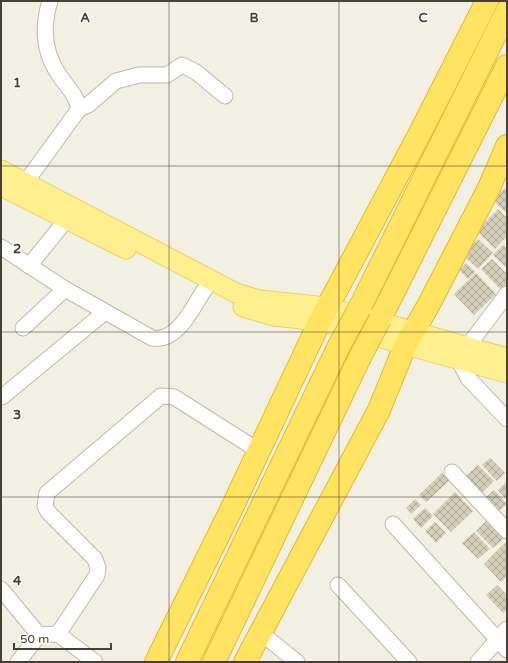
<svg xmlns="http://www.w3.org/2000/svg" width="508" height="663" viewBox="0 0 508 663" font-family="'Varela Round',sans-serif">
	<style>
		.building { fill: url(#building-cross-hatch) }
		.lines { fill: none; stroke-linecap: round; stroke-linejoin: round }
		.minor-casing { stroke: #beb9a6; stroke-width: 17 }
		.major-casing { stroke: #e7d35d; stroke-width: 21 }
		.highway-casing { stroke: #e2bb2e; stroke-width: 24 }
		.minor { stroke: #fff; stroke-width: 15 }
		.major { stroke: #fff08f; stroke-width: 19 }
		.highway { stroke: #ffe361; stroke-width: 22 }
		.highway-bridge-casing { stroke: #e2bb2e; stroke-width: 24; stroke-linecap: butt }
		.highway-bridge { stroke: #ffe361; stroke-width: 22 }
		.grid { fill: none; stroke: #444033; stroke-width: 1; stroke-opacity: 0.55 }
		.grid-label { font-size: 13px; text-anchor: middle; font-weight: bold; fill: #444033; stroke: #fff; stroke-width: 3; stroke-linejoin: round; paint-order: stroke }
	</style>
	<defs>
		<pattern id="building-cross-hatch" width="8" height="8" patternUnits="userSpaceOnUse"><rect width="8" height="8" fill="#d4cdb8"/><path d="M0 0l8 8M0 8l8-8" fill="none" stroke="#aea896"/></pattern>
	</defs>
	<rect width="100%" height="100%" fill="#f2f0e3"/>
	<g class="building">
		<path d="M507,186V214L493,200Z"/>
		<path d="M498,209L507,218V236L495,249L477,231Z"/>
		<path d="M478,239L493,253L478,269L463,255Z"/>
		<path d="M503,245L507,249V268L493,255Z"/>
		<path d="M492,259L507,274V285L501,290L481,269Z"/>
		<path d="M466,263L475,272L468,279L459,270Z"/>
		<path d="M476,273L496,294L474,315L454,294Z"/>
		<path d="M490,458L505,473L497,481L482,465Z"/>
		<path d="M478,465L494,481L481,494L465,477Z"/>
		<path d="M442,473L449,481L426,502L419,495Z"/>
		<path d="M507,481V500L498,490Z"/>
		<path d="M494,490L507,504L497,513L484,499Z"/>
		<path d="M455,492L473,511L451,532L433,514Z"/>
		<path d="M415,499L421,505L411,514L406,508Z"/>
		<path d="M425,508L433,516L421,528L413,519Z"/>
		<path d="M486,521L503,539L493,548L476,531Z"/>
		<path d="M435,522L446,533L436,543L425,531Z"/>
		<path d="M474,532L490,549L478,559L462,543Z"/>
		<path d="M506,542L507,576L501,582L484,564Z"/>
		<path d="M497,585L507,595V610L503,613L486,595Z"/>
	</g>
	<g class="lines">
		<g class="minor-casing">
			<g id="minor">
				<path d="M79,109L88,105L116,81L139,75H167L182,65L196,72L225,96"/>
				<path d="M20,190L79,109C76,94 67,87 59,75C44,53 42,27 50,1"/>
				<path d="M1,247L65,289L152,338C178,343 193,306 205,289"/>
				<path d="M29,266L67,219"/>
				<path d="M507,294L458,359L468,378L507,419"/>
				<path d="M23,328L65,289"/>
				<path d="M2,397L105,312"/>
				<path d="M452,472L507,531"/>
				<path d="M393,524L507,650"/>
				<path d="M338,585L409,662"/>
				<path d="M1,589L39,635L58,634L95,662"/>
				<path d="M261,633L297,662"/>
				<path d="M58,634L97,575L98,568L95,559L48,512L45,506L47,493L161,396L174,397L259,451"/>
				<path d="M18,662L39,635"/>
				<path d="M478,662L507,629"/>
			</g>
		</g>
		<g class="major-casing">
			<g id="major">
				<path d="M1,170L236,293L259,300L327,307L507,358"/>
				<path d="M1,186L126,249"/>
				<path d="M243,307L274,316L320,321L507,373"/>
			</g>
		</g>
		<g class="highway-casing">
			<g id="highway">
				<path d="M359,309L507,11"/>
				<path d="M380,319L507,66"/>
				<path d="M156,662L230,512L320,321L419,135L487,1"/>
				<path d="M187,662L338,348"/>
				<path d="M214,662L359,359"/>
				<path d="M245,662L379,410L405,346L428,306L489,188L507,146"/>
			</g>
		</g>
		<use href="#minor" class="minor"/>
		<use href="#major" class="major"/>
		<use href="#highway" class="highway"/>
		<g class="highway-bridge-casing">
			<g id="highway-bridge">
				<path d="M338,348L359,309"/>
				<path d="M359,359L380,319"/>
			</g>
		</g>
		<use href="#highway-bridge" class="highway-bridge"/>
	</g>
	<path class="grid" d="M169,1V662M339,1V662M1,166H507M1,332H507M1,497H507"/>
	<g class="grid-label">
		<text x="85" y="22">A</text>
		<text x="254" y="22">B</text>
		<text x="423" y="22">C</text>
		<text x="17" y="87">1</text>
		<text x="17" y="253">2</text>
		<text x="17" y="419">3</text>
		<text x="17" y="585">4</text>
	</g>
	<rect width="508" height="663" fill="none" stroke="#444033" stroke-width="4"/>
	<path d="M14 643v6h97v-6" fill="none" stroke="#444033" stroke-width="2"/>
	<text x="20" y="643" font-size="12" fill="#444033" stroke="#ffffff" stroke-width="3" paint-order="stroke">50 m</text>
</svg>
